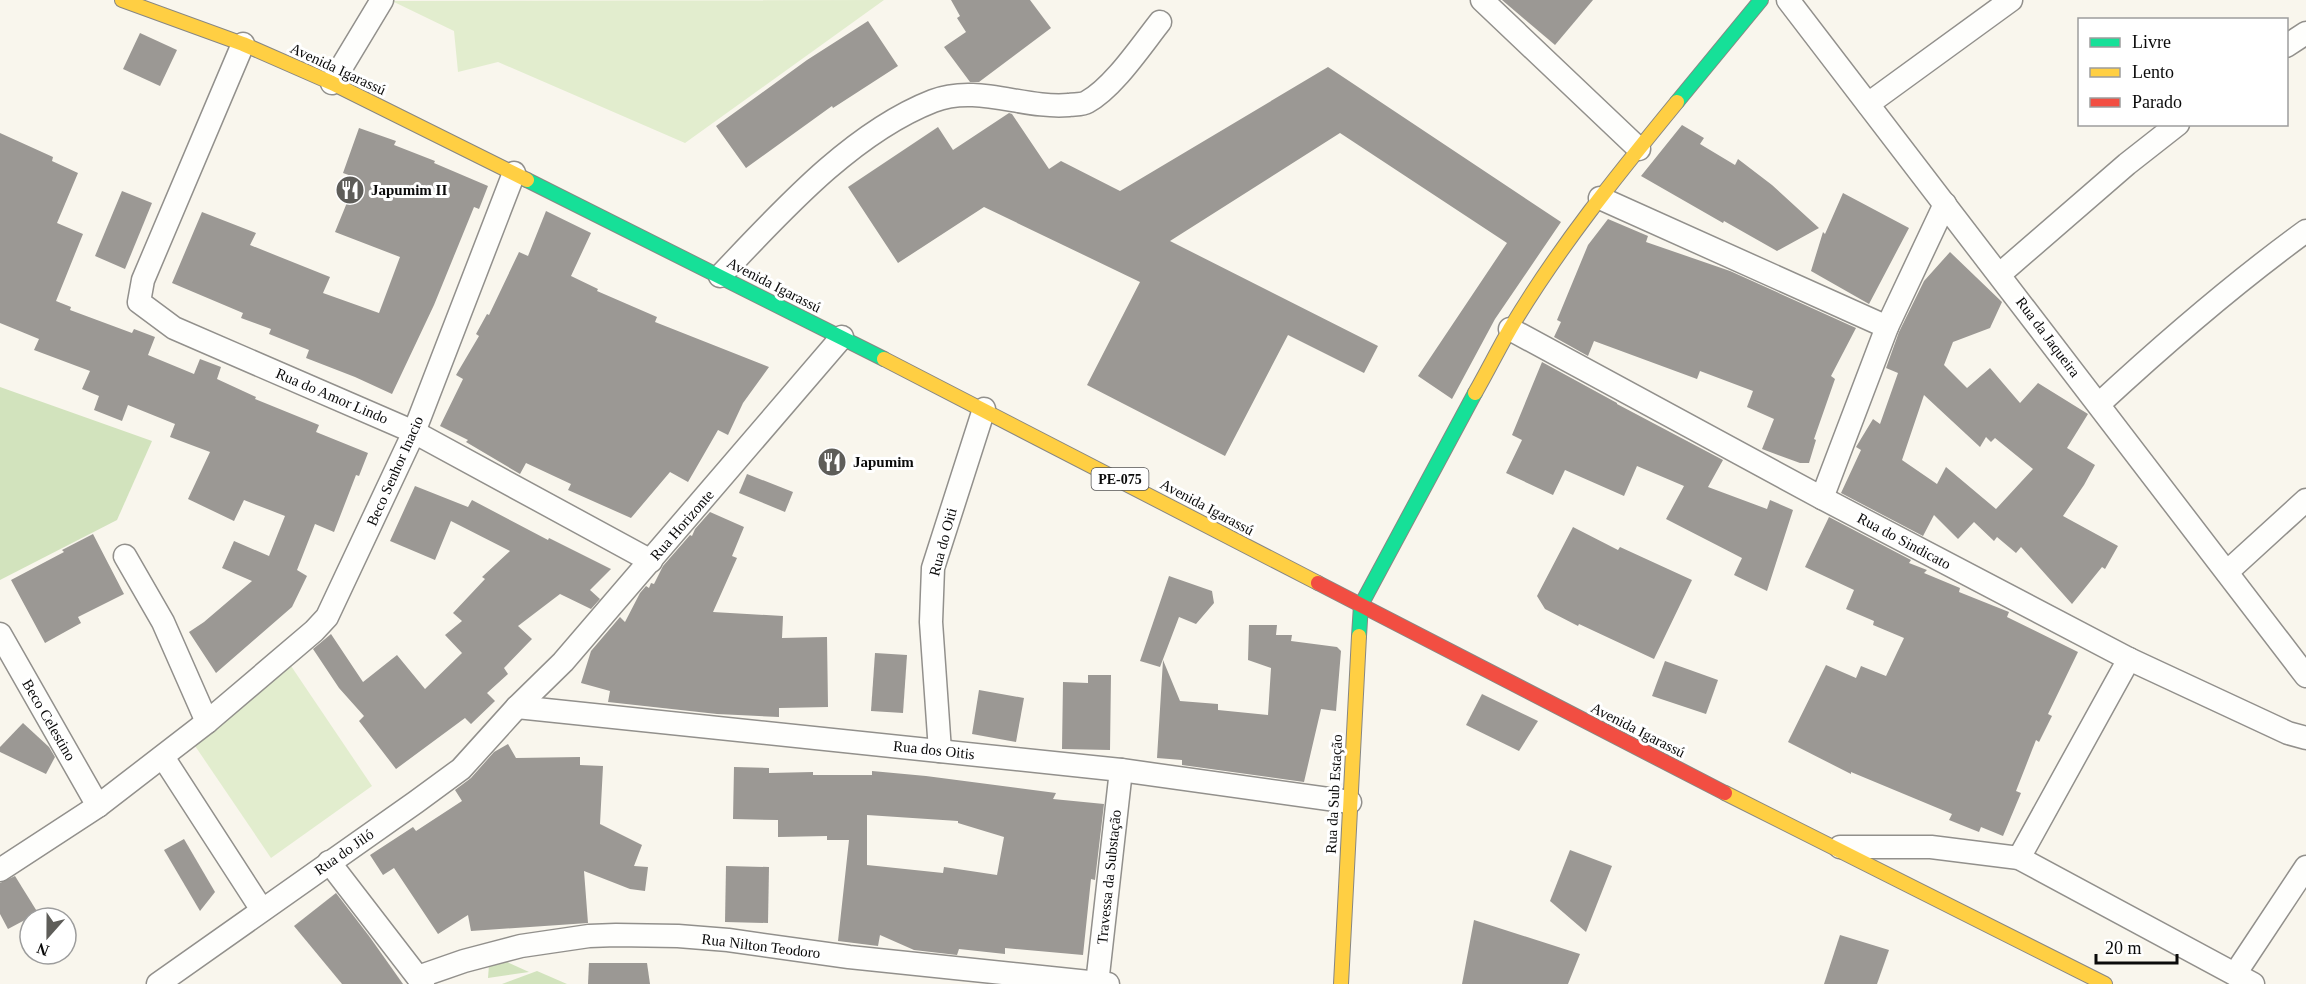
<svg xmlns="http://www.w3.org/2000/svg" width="2306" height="984" viewBox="0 0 2306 984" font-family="'Times New Roman',serif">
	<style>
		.green { fill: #e2edce }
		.forest { fill: #d2e3bd }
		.building { fill: #9b9894; fill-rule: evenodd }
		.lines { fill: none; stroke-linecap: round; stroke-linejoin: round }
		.street-casing { stroke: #92908c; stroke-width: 25 }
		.fast-casing { stroke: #888783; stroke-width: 16 }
		.slow-casing { stroke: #888783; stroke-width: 16 }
		.jam-casing { stroke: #888783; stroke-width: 16 }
		.street { stroke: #fefefc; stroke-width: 22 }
		.fast { stroke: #16e098; stroke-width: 14 }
		.slow { stroke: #ffcf43; stroke-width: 14 }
		.jam { stroke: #f24e42; stroke-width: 14 }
		.labels { text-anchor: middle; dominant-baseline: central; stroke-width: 6; stroke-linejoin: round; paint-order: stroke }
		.shield { fill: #fff; stroke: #545454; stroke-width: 1.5 }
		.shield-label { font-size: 14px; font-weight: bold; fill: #0a0a0a }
		.street-label { font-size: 15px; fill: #0a0a0a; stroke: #fff }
		.poi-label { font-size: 15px; font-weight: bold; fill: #0a0a0a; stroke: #fff; text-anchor: start }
	</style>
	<rect width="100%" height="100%" fill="#f9f6ed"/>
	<g class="green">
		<path d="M884,0L685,143L498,62L458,72L454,31L392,1Z"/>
		<path d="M289,663L372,786L271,858L189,737Z"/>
	</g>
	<g class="forest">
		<path d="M0,387L152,441L117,520L0,580Z"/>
		<path d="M505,961L529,972L488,978L489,965Z"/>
		<path d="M537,971L567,984H502Z"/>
	</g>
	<g class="building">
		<path d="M951,0H1030L1051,28L979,82H970L944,47L966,32L957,18L960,16Z"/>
		<path d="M1502,0H1593L1555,45Z"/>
		<path d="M868,21L898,66L833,108L832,106L746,168L716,126L807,60Z"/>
		<path d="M140,33L177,50L160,86L123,69Z"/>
		<path d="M1328,67L1561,222L1495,319L1452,399L1418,376L1507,243L1340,133L1170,241L1378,346L1364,373L1288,335L1225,456L1087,385L1140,282L984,207L898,263L848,187L938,127L953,150L1009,113L1012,114L1049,169L1061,161L1120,191Z"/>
		<path d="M1682,125L1704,138L1700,144L1735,165L1738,159L1772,185L1819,228L1777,251L1724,221L1723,223L1641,176Z"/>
		<path d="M359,128L396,141L394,145L435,161L434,163L488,186L479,209L474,207L434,305L392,394L355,377L306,358L309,350L269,334L271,329L241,318L243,313L172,283L202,212L256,233L250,245L330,277L323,293L379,313L400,257L335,232L357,178L343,173Z"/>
		<path d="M0,133L53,157L52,161L78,173L57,223L83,234L56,301L71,307L70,310L132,333L134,329L155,337L148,355L194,374L200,359L221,367L217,379L256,397L255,399L319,425L316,432L368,453L359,476L356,475L334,532L315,524L297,570L307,576L292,607L216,673L189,632L204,622L252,581L222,568L234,541L269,556L285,516L244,500L234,521L188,499L210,452L170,437L175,424L128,405L122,421L94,410L99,396L82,389L90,371L34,350L39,339L0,323Z"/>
		<path d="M122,191L152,203L125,269L95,256Z"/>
		<path d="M1843,193L1909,228L1869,304L1811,271L1823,232L1825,234Z"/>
		<path d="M546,211L591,233L571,276L598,289L597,291L657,317L655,322L769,367L743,403L728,435L718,430L688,482L670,472L631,518L568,490L571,484L526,463L520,474L466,442L468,440L440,426L463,379L456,375L479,336L476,334L487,314L489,315L519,252L528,256Z"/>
		<path d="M1608,219L1648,236L1646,242L1730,271L1856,328L1831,376L1835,379L1814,439L1816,440L1809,463H1800L1762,449L1774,419L1747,407L1753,391L1700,371L1697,379L1594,341L1588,356L1554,337L1561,322L1557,320L1588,245Z"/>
		<path d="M1950,252L2002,302L1990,328L1953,342L1944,365L1967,388L1990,368L2020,403L2038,383L2088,414L2067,448L2095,465L2084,485L2063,516L2118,546L2105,569L2102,567L2072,604L2021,547L2016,553L1997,537L1994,541L1974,522L1958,539L1934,515L1923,536L1841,493L1861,450L1856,447L1873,419L1880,424L1898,373L1886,368L1899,332L1924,281ZM1924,395L1980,447L1986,437L1991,442L1995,438L2033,469L1996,509L1946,467L1937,484L1902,460Z"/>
		<path d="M1542,362L1617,403V404L1723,460L1708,487L1767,509L1770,500L1793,510L1767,591L1734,575L1742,558L1666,519L1684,486L1637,466L1624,496L1565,470L1553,495L1506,473L1522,440L1512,435Z"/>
		<path d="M747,474L793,492L785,512L739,493Z"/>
		<path d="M415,486L468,507L472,500L548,540L549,538L611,569L590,590L600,599L591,609L560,594L518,626L532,639L504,668L508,674L487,693L495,701L471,724L465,718L396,769L359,721L364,716L339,688L313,649L331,634L363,682L397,655L425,689L462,653L445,635L462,621L453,613L485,579L482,577L510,551L451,521L435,560L390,541Z"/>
		<path d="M710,512L744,527L732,556L737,558L713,612L783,616L782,638L827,637L828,707L779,708V717L717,714L608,702L610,691L581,683L591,651L620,617L625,622L640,593L646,586L649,588L651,583L654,584L663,566L690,535L692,536L695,529Z"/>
		<path d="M1829,517L1911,560L1909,563L1927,570L1924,573L1960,588L1959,592L2009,612L2007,617L2078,652L2048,714L2052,716L2039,742L2036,740L2016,791L2021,793L2003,836L1981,827L1979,832L1949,820L1952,814L1851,772V774L1788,742L1826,665L1856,678L1861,666L1886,676L1904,638L1873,625L1874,621L1846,609L1854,590L1805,567Z"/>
		<path d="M1573,527L1618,550L1620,547L1692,580L1654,659L1579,624L1578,626L1545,609L1537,596Z"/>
		<path d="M93,534L124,594L78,617L81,623L45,643L11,580L64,552L62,550Z"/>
		<path d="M1169,576L1212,591L1214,603L1196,624L1179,617L1160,667L1140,661Z"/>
		<path d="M1249,625H1277L1276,635H1292L1291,641L1337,647L1341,651L1336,711L1321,709L1304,782L1182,765V760L1157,758L1163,660L1180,701L1218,704V710L1268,715L1271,668L1248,660Z"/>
		<path d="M875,653L907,655L903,713L871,711Z"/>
		<path d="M1665,661L1718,680L1706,714L1652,696Z"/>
		<path d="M1088,675H1111L1110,750L1062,749L1063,682L1088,683Z"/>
		<path d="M979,690L1024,698L1016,742L972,734Z"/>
		<path d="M1482,694L1538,721L1519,751L1466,725Z"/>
		<path d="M23,723L49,747L55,757L46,774L0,752V747Z"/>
		<path d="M508,744L516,758L580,757V765L603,766L600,824L642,845L634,866L648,867L645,891L630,889L584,871L588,923L471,931L468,915L438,934L394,868L383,875L370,855L413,827L416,831L462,801L455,790L471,778L494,752Z"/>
		<path d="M734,767L769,768V773L813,772V775H872V771L926,776L1056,793L1053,799L1104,804L1095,880L1091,879L1083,955L1005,948V954L959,949L957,955L914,950L880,935L878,946L838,941L849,840H827V836L778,837V820L733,819ZM867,815L958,821V823L1004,837L997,875L944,867L943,873L867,865Z"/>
		<path d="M184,839L215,892L200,911L164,850Z"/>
		<path d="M1570,850L1612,866L1586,932L1550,901Z"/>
		<path d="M726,866L769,867L768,923L725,922Z"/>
		<path d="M15,876L38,913L8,929L0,914V883Z"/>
		<path d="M336,893L369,936L403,984H342L294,926Z"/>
		<path d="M1474,920L1580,954L1568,984H1462Z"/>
		<path d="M1840,935L1889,950L1877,984H1824Z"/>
		<path d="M589,963H647L650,984H588Z"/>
	</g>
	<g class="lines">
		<g class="street-casing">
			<g id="street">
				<path d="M1482,0L1639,149"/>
				<path d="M1788,0L2306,676"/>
				<path d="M243,44L143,280L139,302L174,328L414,432L651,561"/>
				<path d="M2286,46L2306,33"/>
				<path d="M332,83L382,0"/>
				<path d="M1868,104L2011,0"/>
				<path d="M1600,198L1887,327"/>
				<path d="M2000,274L2127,164L2178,124"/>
				<path d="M720,276C780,213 851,133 933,101C977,84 1024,109 1069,105C1074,104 1082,105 1087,102C1113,88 1141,46 1160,22"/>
				<path d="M1510,329L1822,498L2129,659L2288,733L2306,738"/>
				<path d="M2099,404C2165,343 2233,284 2306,231"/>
				<path d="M1822,498L1887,327L1945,204"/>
				<path d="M125,556L163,622L207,722"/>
				<path d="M2227,572L2306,500"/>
				<path d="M0,634L98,806"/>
				<path d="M517,707L1121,770L1350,802"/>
				<path d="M940,751L931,622L933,568L984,409"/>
				<path d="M163,757L262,910"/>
				<path d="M1840,847H1931L2019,858L2253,984"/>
				<path d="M2019,858L2129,659"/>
				<path d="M329,862L423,984"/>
				<path d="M0,870L98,806L207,722L314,631L327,617L414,432L514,173"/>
				<path d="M2235,974L2306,867"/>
				<path d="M418,977L464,961L521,946L589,936L616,935L678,936L728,940L849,957L1108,984"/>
				<path d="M158,984L416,802L461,769L517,707L563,662L842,337"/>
				<path d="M1097,984L1121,770"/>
			</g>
		</g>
		<g class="fast-casing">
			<g id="fast">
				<path d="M1677,102L1761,0"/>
				<path d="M527,180L884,359"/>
				<path d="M1359,636L1361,605L1475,393"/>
			</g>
		</g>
		<g class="slow-casing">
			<g id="slow">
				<path d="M122,0L243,44L332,83L527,180"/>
				<path d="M884,359L1318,583"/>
				<path d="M1475,393C1487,372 1498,350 1510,329C1558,248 1618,174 1677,102"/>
				<path d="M1725,793L2105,984"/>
				<path d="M1341,984L1359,636"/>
			</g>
		</g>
		<g class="jam-casing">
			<path id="jam" d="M1318,583L1725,793"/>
		</g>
		<use href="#street" class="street"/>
		<use href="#fast" class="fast"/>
		<use href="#slow" class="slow"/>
		<use href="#jam" class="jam"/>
	</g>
	<defs>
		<g id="restaurant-disc" transform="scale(1.5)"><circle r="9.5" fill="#5e5d59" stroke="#fff"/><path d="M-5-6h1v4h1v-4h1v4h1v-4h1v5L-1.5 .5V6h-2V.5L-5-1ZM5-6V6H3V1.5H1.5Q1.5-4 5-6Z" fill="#fff"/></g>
	</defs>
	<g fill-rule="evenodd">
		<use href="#restaurant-disc" x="350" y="190"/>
		<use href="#restaurant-disc" x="832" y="462"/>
	</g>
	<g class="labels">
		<rect class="shield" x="1091.5" y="468" width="57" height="22" rx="4.5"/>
		<g class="shield-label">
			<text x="1120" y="479">PE-075</text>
		</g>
		<g class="street-label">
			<text transform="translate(338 69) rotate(25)">Avenida Igarassú</text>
			<text transform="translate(774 285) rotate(27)">Avenida Igarassú</text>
			<text transform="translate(2048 337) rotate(53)">Rua da Jaqueira</text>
			<text transform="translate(332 396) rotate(23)">Rua do Amor Lindo</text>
			<text transform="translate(395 471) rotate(-66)">Beco Senhor Inacio</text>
			<text transform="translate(1207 507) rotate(28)">Avenida Igarassú</text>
			<text transform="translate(682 525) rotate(-49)">Rua Horizonte</text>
			<text transform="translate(1904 541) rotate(28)">Rua do Sindicato</text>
			<text transform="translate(943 542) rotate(-75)">Rua do Oiti</text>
			<text transform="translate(49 720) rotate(60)">Beco Celestino</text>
			<text transform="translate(1638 730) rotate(27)">Avenida Igarassú</text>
			<text transform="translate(934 750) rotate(6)">Rua dos Oitis</text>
			<text transform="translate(1334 794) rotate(-87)">Rua da Sub Estação</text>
			<text transform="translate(344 852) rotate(-35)">Rua do Jiló</text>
			<text transform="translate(1109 877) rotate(-84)">Travessa da Substação</text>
			<text transform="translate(761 946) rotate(7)">Rua Nilton Teodoro</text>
		</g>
		<g class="poi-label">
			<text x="371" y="190">Japumim II</text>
			<text x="853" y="462">Japumim</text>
		</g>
	</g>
	<rect x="2078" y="18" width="210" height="108" fill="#ffffff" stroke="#9d9d9d" stroke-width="1.5"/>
	<rect x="2090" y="38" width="30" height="9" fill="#16e098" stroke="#9d9d9d" stroke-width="1.5"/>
	<text x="2132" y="48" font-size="18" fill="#0a0a0a">Livre</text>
	<rect x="2090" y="68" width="30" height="9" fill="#ffcf43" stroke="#9d9d9d" stroke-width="1.5"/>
	<text x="2132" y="78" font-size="18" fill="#0a0a0a">Lento</text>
	<rect x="2090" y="98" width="30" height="9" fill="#f24e42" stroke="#9d9d9d" stroke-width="1.5"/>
	<text x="2132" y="108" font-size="18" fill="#0a0a0a">Parado</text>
	<g transform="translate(48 936) rotate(201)"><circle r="28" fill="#ffffff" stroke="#9d9d9d" stroke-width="1.5"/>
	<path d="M0-4.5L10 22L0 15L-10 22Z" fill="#5e5d59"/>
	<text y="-9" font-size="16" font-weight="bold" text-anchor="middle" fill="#0a0a0a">N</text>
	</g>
	<path d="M2096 954v9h81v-9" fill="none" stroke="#0a0a0a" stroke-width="3"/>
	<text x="2105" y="954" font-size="18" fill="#0a0a0a" stroke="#ffffff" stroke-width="4.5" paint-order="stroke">20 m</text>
</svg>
